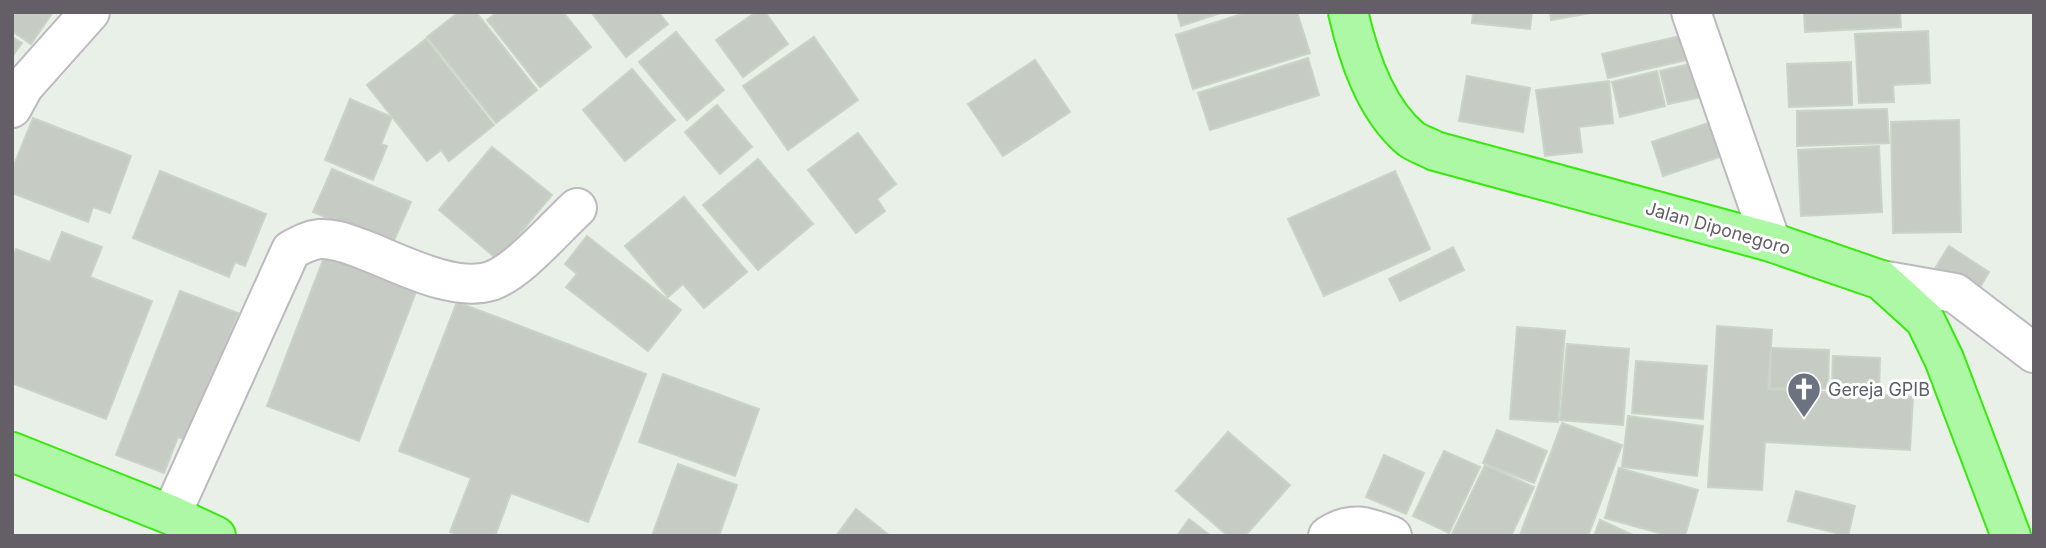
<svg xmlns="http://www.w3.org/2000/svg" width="2046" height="548" viewBox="0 0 2046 548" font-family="Inter,sans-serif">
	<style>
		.building { fill: #c6cbc4; stroke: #c9d4c6; stroke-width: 2 }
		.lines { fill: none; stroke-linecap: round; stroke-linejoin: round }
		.minor-casing { stroke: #beb9c0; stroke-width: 42 }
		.trunk-casing { stroke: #39e80f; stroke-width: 42 }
		.minor { stroke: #fff; stroke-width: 38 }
		.trunk { stroke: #acf8a5; stroke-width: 38 }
		.labels { text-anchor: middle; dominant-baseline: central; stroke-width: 6; stroke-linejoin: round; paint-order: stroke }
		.street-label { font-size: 18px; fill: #645f66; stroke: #fff }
		.worship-label { font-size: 18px; fill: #5b616d; stroke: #fff; text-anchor: start }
	</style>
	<rect width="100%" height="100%" fill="#e8f0e7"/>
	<g class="building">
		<path d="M12,12H53L31,44L12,31Z"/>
		<path d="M459,12H476L537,90L496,123L427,37Z"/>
		<path d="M494,12H563L591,47L540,87L487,20L495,14Z"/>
		<path d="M591,12H658L668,24L626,57Z"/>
		<path d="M756,12H765L788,44L743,77L716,40Z"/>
		<path d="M1177,12H1224L1181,26Z"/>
		<path d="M1248,12H1297L1310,53L1193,89L1176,35Z"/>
		<path d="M1473,12H1532L1530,29L1472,23Z"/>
		<path d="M1550,12H1596L1551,20Z"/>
		<path d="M1804,12H1900L1901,27L1805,32Z"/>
		<path d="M1928,31L1930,83L1893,85L1894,102L1859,103L1855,34Z"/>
		<path d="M676,32L724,90L687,120L639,62Z"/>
		<path d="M1680,36L1686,60L1608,78L1602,54Z"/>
		<path d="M12,37L22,43L12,57Z"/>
		<path d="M814,37L858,100L788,150L743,86Z"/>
		<path d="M426,39L494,125L449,161L441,150L427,161L367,85Z"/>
		<path d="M1308,58L1319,95L1210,130L1198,93Z"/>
		<path d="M1035,60L1070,112L1003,156L968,104Z"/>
		<path d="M1851,62L1852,105L1789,107L1787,64Z"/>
		<path d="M1694,63L1702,97L1668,104L1660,71Z"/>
		<path d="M632,69L675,120L625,161L583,110Z"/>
		<path d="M1657,71L1665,106L1620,117L1612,82Z"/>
		<path d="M1467,76L1530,88L1523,132L1459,121Z"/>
		<path d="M1609,81L1613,123L1579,127L1582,152L1545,156L1536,90Z"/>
		<path d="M350,99L392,117L381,144L387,146L373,180L325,160Z"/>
		<path d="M717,105L752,147L720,174L685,132Z"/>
		<path d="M1887,109L1889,143L1797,146V111Z"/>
		<path d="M33,118L131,156L110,213L93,207L88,222L12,193V170Z"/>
		<path d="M1720,119L1731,153L1663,176L1652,142Z"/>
		<path d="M1959,120L1961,232L1893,233L1891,122Z"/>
		<path d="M858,133L896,184L877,199L885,211L856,233L808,170Z"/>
		<path d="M1879,146L1882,212L1801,216L1798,150Z"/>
		<path d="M492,147L552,195L498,260L439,210Z"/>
		<path d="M758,159L813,224L758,270L703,205Z"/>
		<path d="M332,169L411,202L392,245L313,212Z"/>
		<path d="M160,171L266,214L245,266L235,262L229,277L133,238Z"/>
		<path d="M1395,171L1430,249L1324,296L1288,219Z"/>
		<path d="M684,197L747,272L704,308L683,284L668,297L625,246Z"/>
		<path d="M62,232L102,247L90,277L152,301L106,419L12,383V259L16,249L50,262Z"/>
		<path d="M587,236L681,310L648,351L566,287L577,274L565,264Z"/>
		<path d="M1949,246L1989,272L1977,292L1936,267Z"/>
		<path d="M1453,247L1464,270L1400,301L1389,279Z"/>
		<path d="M325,255L417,289L359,441L267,406Z"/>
		<path d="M180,291L238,313L188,441L178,437L164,473L116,455Z"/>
		<path d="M457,302L646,374L588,522L511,493L495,536H460L450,532L471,478L399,451Z"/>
		<path d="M1717,326L1772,330L1768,389L1913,397L1910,450L1765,442L1762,490L1708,487Z"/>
		<path d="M1517,327L1565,331L1558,422L1510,419Z"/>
		<path d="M1567,344L1629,349L1623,425L1560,420Z"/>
		<path d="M1771,348L1829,350L1828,389L1770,388Z"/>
		<path d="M1833,356L1880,358L1879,392L1832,391Z"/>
		<path d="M1636,361L1707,366L1703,419L1632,413Z"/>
		<path d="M663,374L759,409L735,476L639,442Z"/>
		<path d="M1628,416L1703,426L1697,476L1622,467Z"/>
		<path d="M1562,423L1622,445L1588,536H1522L1520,535Z"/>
		<path d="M1497,430L1547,451L1534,483L1483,463Z"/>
		<path d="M1228,432L1290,485L1245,536H1228L1176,491Z"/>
		<path d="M1444,451L1480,467L1449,533L1413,516Z"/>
		<path d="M1384,455L1424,473L1406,514L1366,497Z"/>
		<path d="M678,464L737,485L719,536H652Z"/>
		<path d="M1485,465L1534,487L1511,536H1456L1452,534Z"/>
		<path d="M1619,468L1698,490L1685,536H1670L1605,518Z"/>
		<path d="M1796,491L1855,506L1848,536L1788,521Z"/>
		<path d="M856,509L890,536H836Z"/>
		<path d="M1189,519L1211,536H1177Z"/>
		<path d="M1600,520L1635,536H1594Z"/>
	</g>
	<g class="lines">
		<g class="minor-casing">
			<g id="minor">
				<path d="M1691,12L1771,242"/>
				<path d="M12,108L24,86L90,12"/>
				<path d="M1881,280L1955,293L2034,353"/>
				<path d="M171,515L291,250C300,245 309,240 320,239C335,238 348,244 362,249C397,262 453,293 491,281C519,271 554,229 577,208"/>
				<path d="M1328,536C1352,520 1368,527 1392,536"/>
			</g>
		</g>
		<g class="trunk-casing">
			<g id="trunk">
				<path d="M1348,12C1358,56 1375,109 1411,139C1418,144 1428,147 1435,151L1771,242L1881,280L1925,320L1944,359L2011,536"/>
				<path d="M12,452L171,515L216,536"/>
			</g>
		</g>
		<use href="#minor" class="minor"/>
		<use href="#trunk" class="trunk"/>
	</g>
	<defs>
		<g id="church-pin" transform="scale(1.75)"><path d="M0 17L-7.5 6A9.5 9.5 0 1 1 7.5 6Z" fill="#6b7280" stroke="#fff"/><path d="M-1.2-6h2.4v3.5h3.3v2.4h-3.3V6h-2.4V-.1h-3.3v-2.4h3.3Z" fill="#fff"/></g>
	</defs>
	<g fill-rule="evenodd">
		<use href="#church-pin" x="1804" y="389"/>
	</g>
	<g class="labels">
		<g class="street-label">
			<text transform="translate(1718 228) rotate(16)">Jalan Diponegoro</text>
		</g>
		<g class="worship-label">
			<text x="1828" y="389">Gereja GPIB</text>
		</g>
	</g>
	<rect width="2046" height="548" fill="none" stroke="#645f66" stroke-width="28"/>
</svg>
